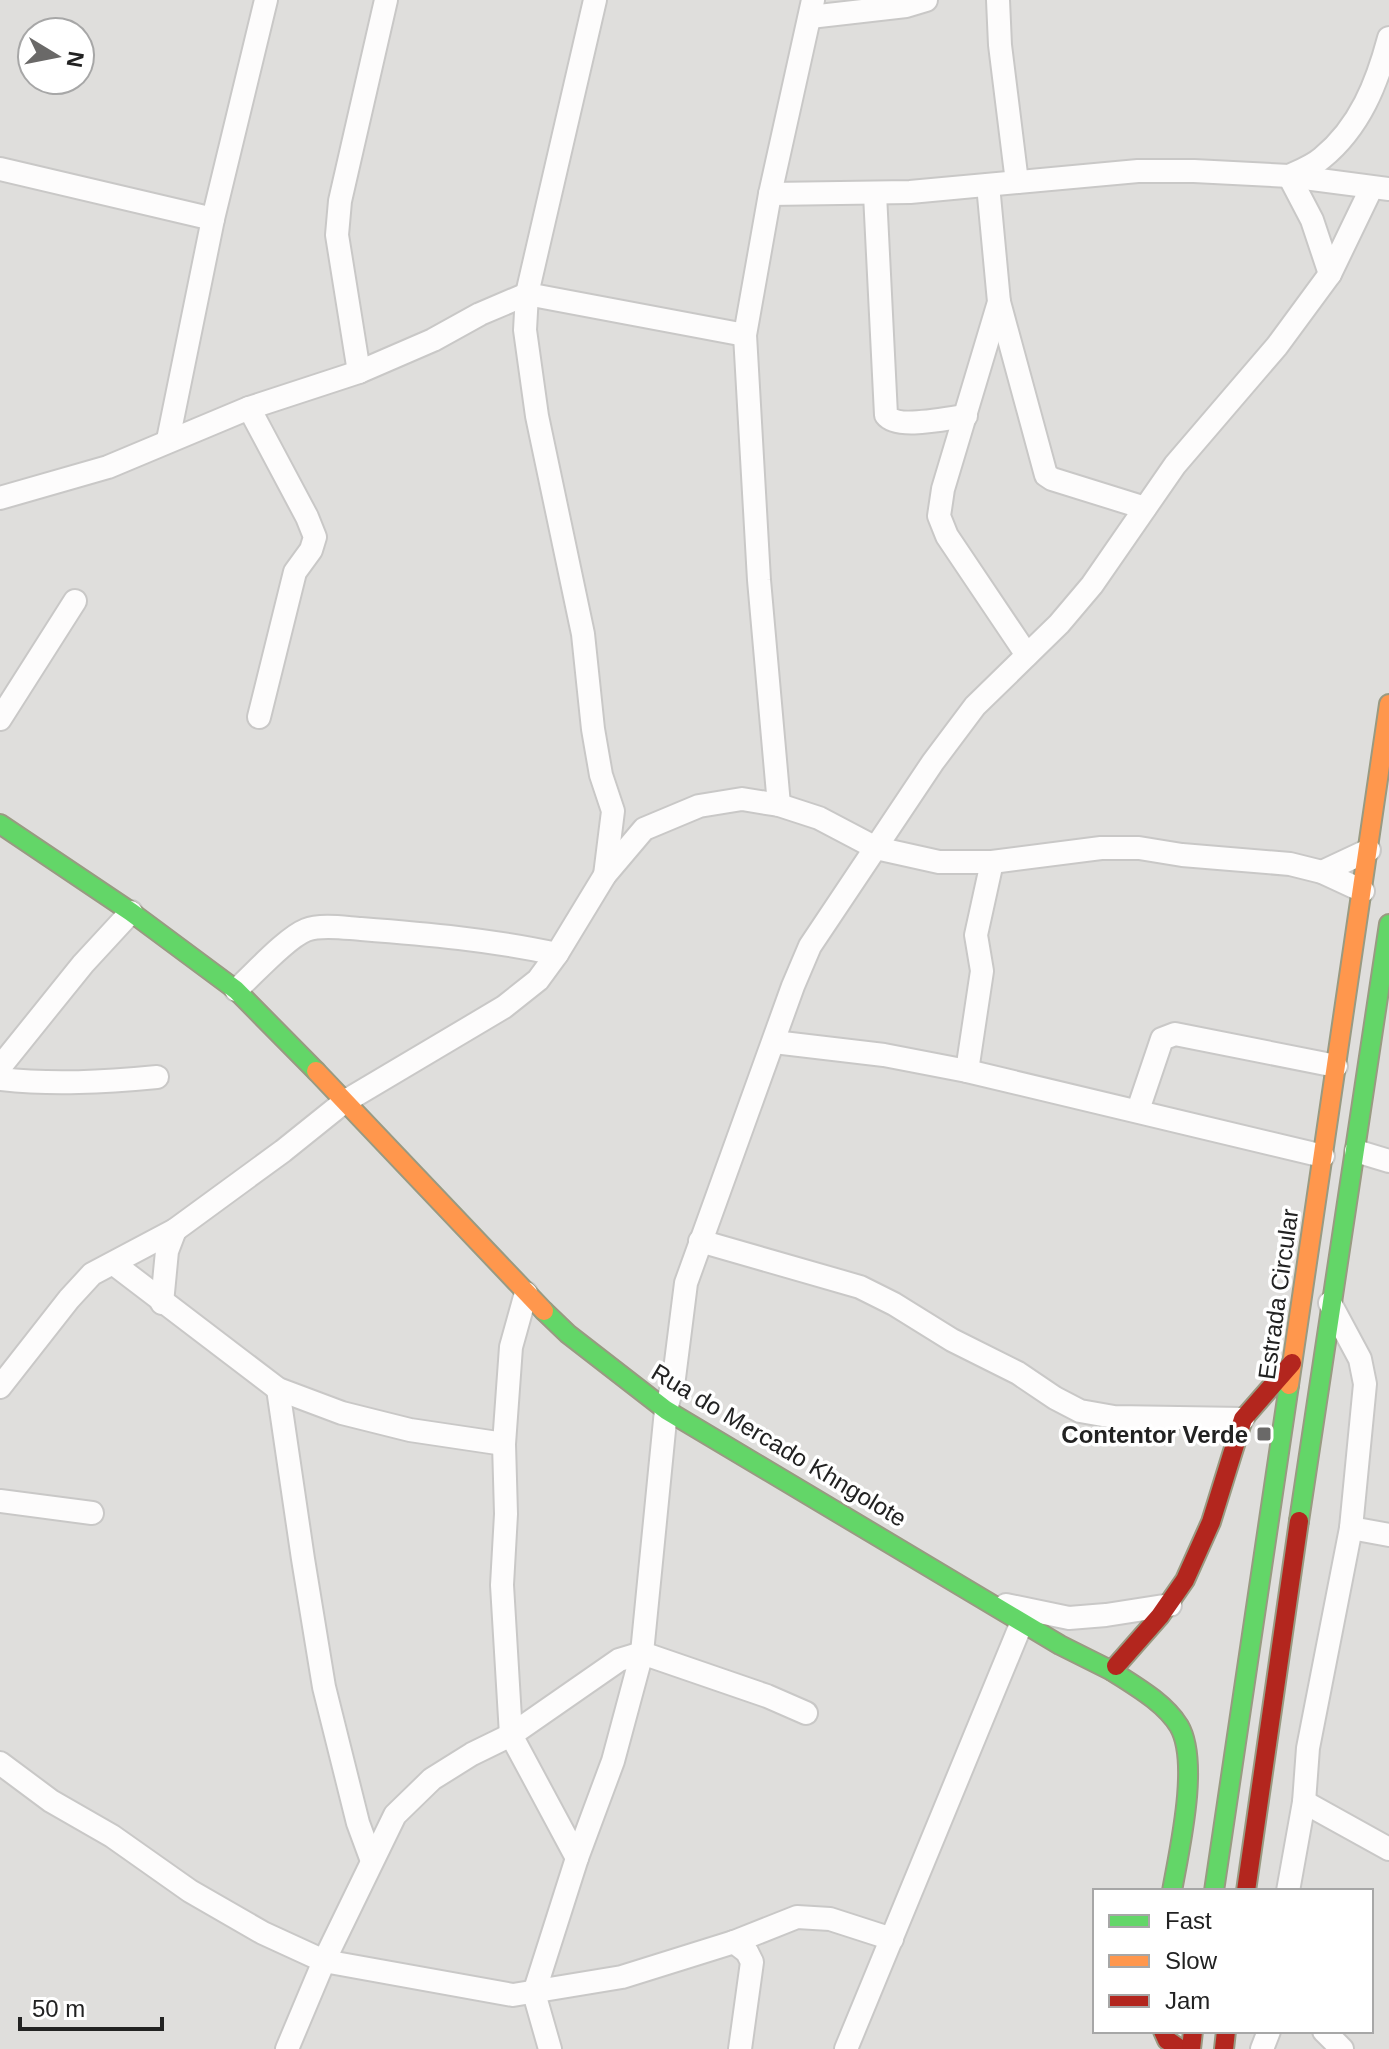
<svg xmlns="http://www.w3.org/2000/svg" width="1389" height="2049" viewBox="0 0 1389 2049" font-family="Helvetica,sans-serif">
	<style>
		.residential { fill: #dfdedc; fill-rule: evenodd }
		.lines { fill: none; stroke-linecap: round; stroke-linejoin: round }
		.street-casing { stroke: #c9c8c7; stroke-width: 26 }
		.fast-casing { stroke: #999a82; stroke-width: 22 }
		.slow-casing { stroke: #999a82; stroke-width: 22 }
		.jam-casing { stroke: #999a82; stroke-width: 22 }
		.street { stroke: #fdfcfc; stroke-width: 22 }
		.fast { stroke: #63d668; stroke-width: 18 }
		.slow { stroke: #ff974d; stroke-width: 18 }
		.jam { stroke: #b3261e; stroke-width: 18 }
		.poi-dot { fill: #6a6968; stroke: #fff; stroke-width: 3 }
		.labels { text-anchor: middle; dominant-baseline: central; stroke-width: 7; stroke-linejoin: round; paint-order: stroke }
		.street-label { font-size: 24px; fill: #222; stroke: #fff }
		.poi-label { font-size: 24px; font-weight: bold; fill: #222; stroke: #fff; text-anchor: end }
	</style>
	<rect width="100%" height="100%" fill="#f0eeeb"/>
	<path class="residential" d="M0,0H1389V2049H0ZM32,32H80V80H32ZM1095,1891H1371V2031H1095Z"/>
	<g class="lines">
		<g class="street-casing">
			<g id="street">
				<path d="M595,0L527,294L525,330L537,416L583,634L593,729L601,775L613,811L605,875"/>
				<path d="M998,0L1000,45L1017,182"/>
				<path d="M810,17L906,6L926,0"/>
				<path d="M0,169L213,219"/>
				<path d="M988,185L999,302L943,489L939,516L947,536L1027,655"/>
				<path d="M770,194L910,192L1138,171H1194L1289,176L1389,189"/>
				<path d="M875,194L886,415C897,430 948,418 966,416"/>
				<path d="M1330,274L1312,220L1289,176C1300,171 1313,166 1322,158C1360,127 1377,83 1389,38"/>
				<path d="M999,302L1046,475L1052,479L1145,508"/>
				<path d="M359,372L337,235L340,201L386,0"/>
				<path d="M249,408L307,517L315,537L311,550L295,572L259,717"/>
				<path d="M168,440L213,219L266,0"/>
				<path d="M0,498L108,467L249,408L359,372L433,340L480,314L527,294L745,335"/>
				<path d="M0,719L75,601"/>
				<path d="M779,805L759,580L745,335L770,194L813,0"/>
				<path d="M1322,872L1369,850"/>
				<path d="M236,990C253,975 286,938 306,930C321,924 345,928 361,929C426,934 493,940 557,954L605,875L644,829L699,806L742,799L779,805L819,818L876,848L939,862H992L1101,848H1139L1182,855L1290,864L1322,872L1363,891"/>
				<path d="M774,1042L884,1055L967,1071L1323,1156"/>
				<path d="M0,1067L83,964L131,912"/>
				<path d="M967,1071L982,971L976,935L992,862"/>
				<path d="M0,1079C53,1085 104,1082 157,1077"/>
				<path d="M1138,1110L1162,1039L1175,1034L1336,1066"/>
				<path d="M1356,1151L1389,1161"/>
				<path d="M700,1241L860,1287L894,1304L952,1340L1018,1373L1055,1398L1080,1411L1114,1417L1243,1419"/>
				<path d="M114,1264L278,1389L342,1413L410,1430L504,1444"/>
				<path d="M526,1293L511,1347L504,1444L506,1514L502,1585L511,1735L577,1858"/>
				<path d="M162,1303L167,1251L175,1230"/>
				<path d="M0,1387L69,1299L92,1274L175,1230L283,1151L344,1102L504,1007L538,980L557,954"/>
				<path d="M278,1389L303,1559L324,1687L358,1823L372,1861"/>
				<path d="M0,1501L92,1513"/>
				<path d="M1351,1528L1389,1535"/>
				<path d="M1006,1605L1069,1618L1106,1615L1170,1605"/>
				<path d="M0,1763L51,1801L112,1836L190,1891L263,1933L324,1961L513,1995L622,1977L734,1942L797,1917L830,1919L892,1939"/>
				<path d="M1304,1802L1389,1849"/>
				<path d="M1288,1891L1304,1802L1308,1748L1351,1528L1365,1384L1360,1359L1330,1303"/>
				<path d="M734,1942L747,1952L752,1962L740,2049"/>
				<path d="M1324,2031L1342,2049"/>
				<path d="M287,2049L324,1961L395,1815L432,1779L472,1754L511,1735L619,1660L642,1653L767,1696L806,1713"/>
				<path d="M550,2049L534,1993L577,1858L613,1761L642,1653L666,1410L674,1378L686,1283L793,986L810,946L933,762L975,706L1059,624L1092,585L1175,465L1277,346L1330,274L1371,189"/>
				<path d="M846,2049L1022,1622"/>
				<path d="M1262,2049L1269,2031"/>
			</g>
		</g>
		<g class="fast-casing">
			<g id="fast">
				<path d="M0,824L131,912L236,990L316,1071"/>
				<path d="M544,1311L568,1334L666,1410L1060,1645L1112,1671L1116,1666"/>
				<path d="M1299,1521L1389,924"/>
				<path d="M1112,1671C1135,1686 1164,1702 1179,1726C1200,1762 1179,1851 1172,1891"/>
				<path d="M1214,1891L1289,1385"/>
			</g>
		</g>
		<g class="slow-casing">
			<g id="slow">
				<path d="M316,1071L544,1311"/>
				<path d="M1289,1385L1389,704"/>
			</g>
		</g>
		<g class="jam-casing">
			<g id="jam">
				<path d="M1116,1666L1160,1616L1185,1580L1211,1522L1243,1419L1292,1363"/>
				<path d="M1246,1891L1299,1521"/>
				<path d="M1163,2031L1167,2040L1180,2049"/>
				<path d="M1191,2049L1193,2031"/>
				<path d="M1224,2049L1226,2031"/>
			</g>
		</g>
		<use href="#street" class="street"/>
		<use href="#fast" class="fast"/>
		<use href="#slow" class="slow"/>
		<use href="#jam" class="jam"/>
	</g>
	<rect class="poi-dot" x="1256" y="1426" width="16" height="16" rx="4"/>
	<g class="labels">
		<g class="street-label">
			<text transform="translate(1278 1294) rotate(-82)">Estrada Circular</text>
			<text transform="translate(779 1445) rotate(31)">Rua do Mercado Khngolote</text>
		</g>
		<g class="poi-label">
			<text x="1248" y="1434">Contentor Verde</text>
		</g>
	</g>
	<rect x="1093" y="1889" width="280" height="144" fill="#ffffff" stroke="#a7a7a7" stroke-width="2"/>
	<rect x="1109" y="1915" width="40" height="12" fill="#63d668" stroke="#a7a7a7" stroke-width="2"/>
	<text x="1165" y="1929" font-size="24" fill="#222222">Fast</text>
	<rect x="1109" y="1955" width="40" height="12" fill="#ff974d" stroke="#a7a7a7" stroke-width="2"/>
	<text x="1165" y="1969" font-size="24" fill="#222222">Slow</text>
	<rect x="1109" y="1995" width="40" height="12" fill="#b3261e" stroke="#a7a7a7" stroke-width="2"/>
	<text x="1165" y="2009" font-size="24" fill="#222222">Jam</text>
	<g transform="translate(56 56) rotate(100)"><circle r="38" fill="#ffffff" stroke="#a7a7a7" stroke-width="2"/>
	<path d="M0-6L14 30L0 20L-14 30Z" fill="#6a6968"/>
	<text y="-12" font-size="22" font-weight="bold" text-anchor="middle" fill="#222222">N</text>
	</g>
	<path d="M20 2017v12h142v-12" fill="none" stroke="#222222" stroke-width="4"/>
	<text x="32" y="2017" font-size="24" fill="#222222" stroke="#ffffff" stroke-width="6" paint-order="stroke">50 m</text>
</svg>
